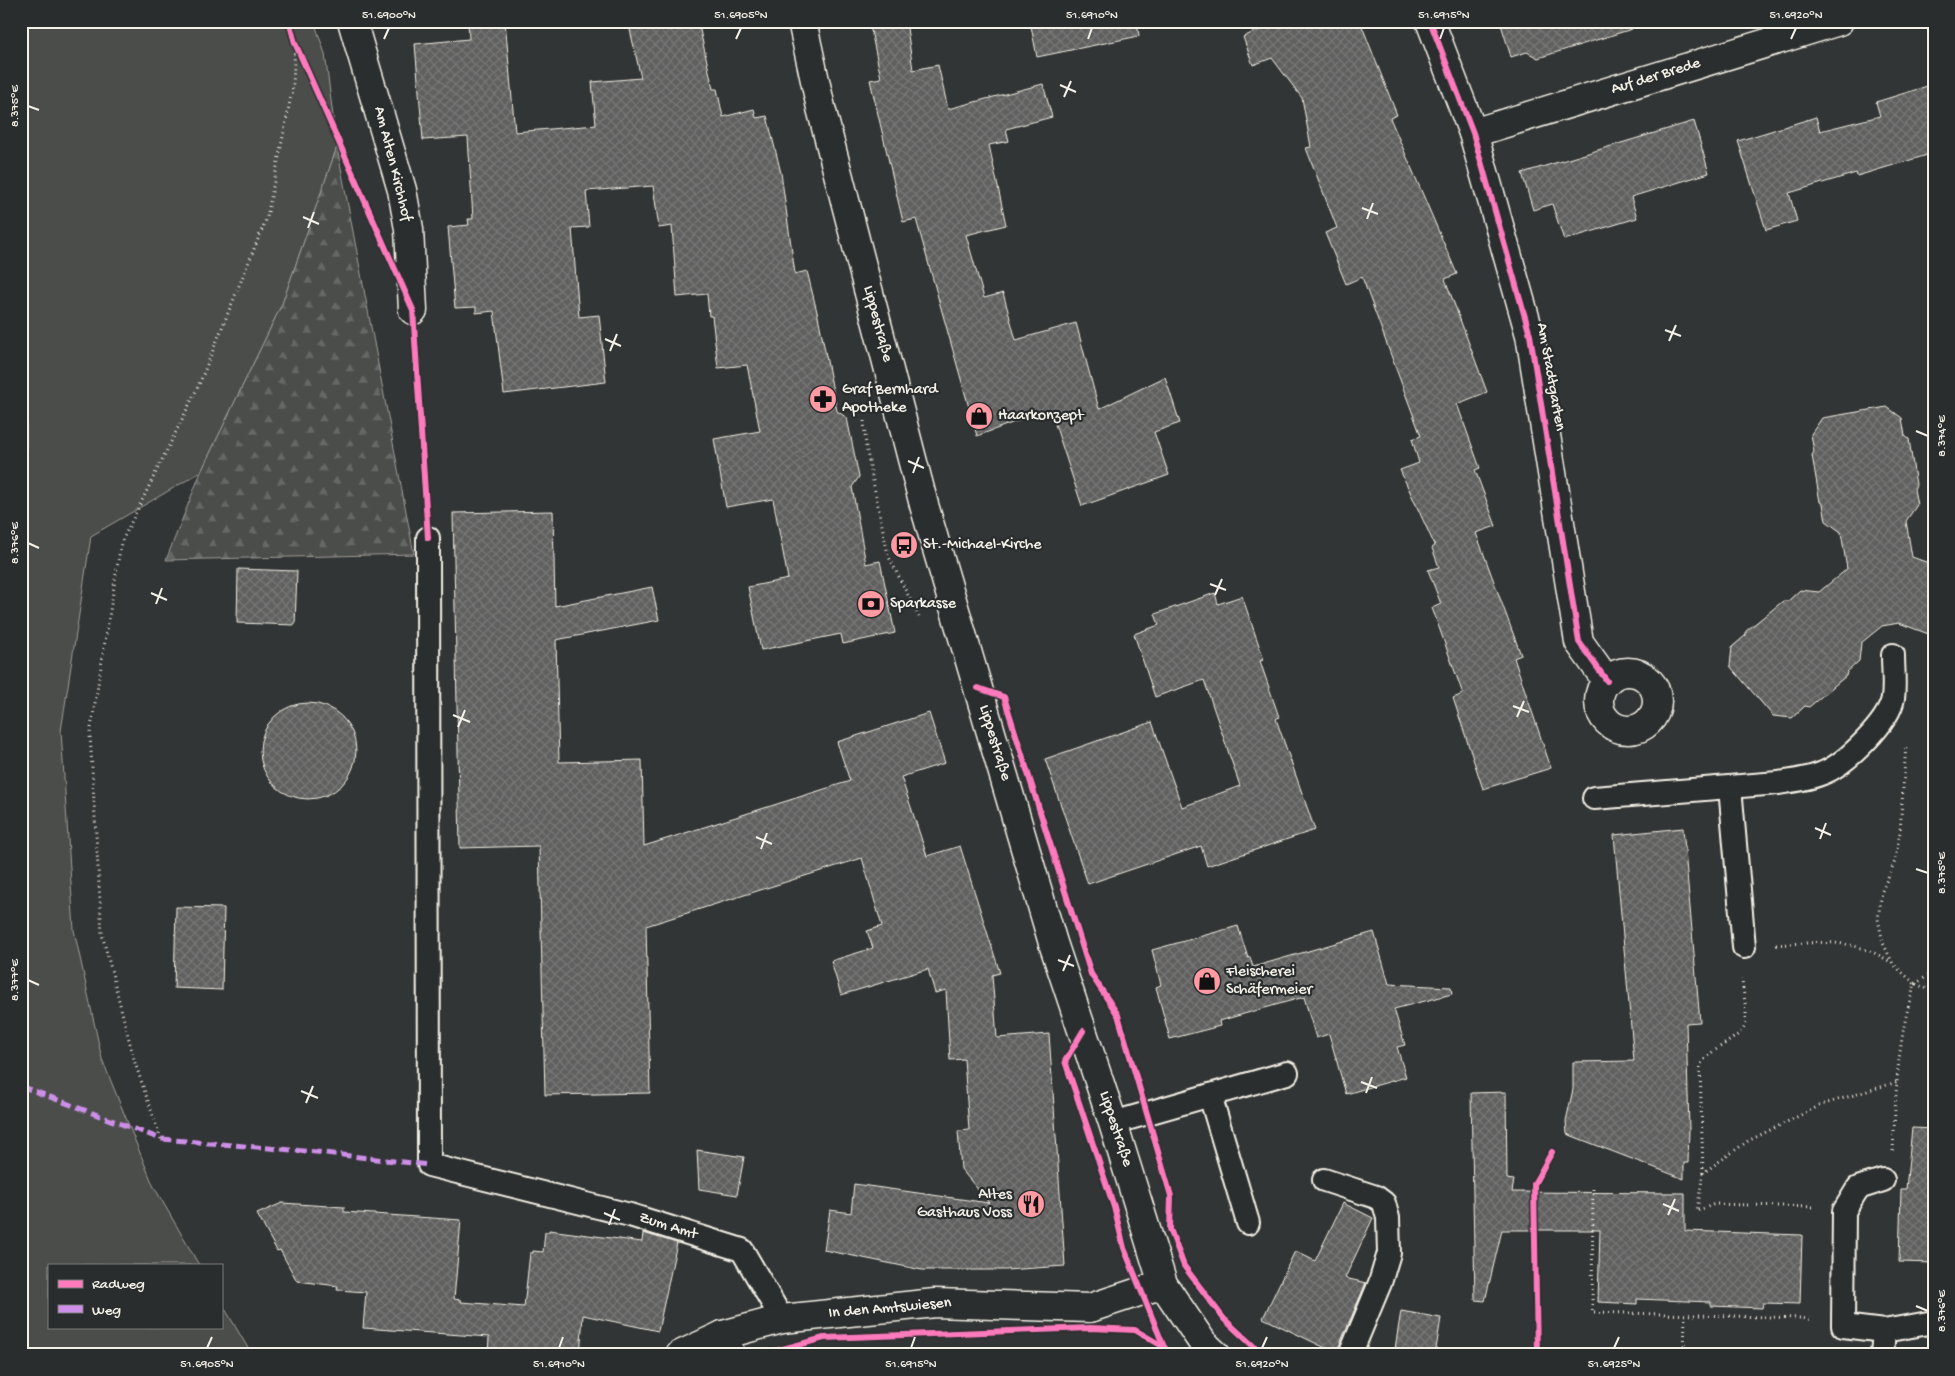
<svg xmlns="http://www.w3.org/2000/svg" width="1955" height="1376" viewBox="0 0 1955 1376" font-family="'Gochi Hand',sans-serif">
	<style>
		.green { fill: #4b4d4c; stroke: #a09f9a }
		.forest { fill: url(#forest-firs); stroke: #a09f9a }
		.water { fill: url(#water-ripples); stroke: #a6a5a0 }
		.building { fill: url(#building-cross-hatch); stroke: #f4f1e8 }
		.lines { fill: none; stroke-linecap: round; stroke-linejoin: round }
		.service-casing { stroke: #f4f1e8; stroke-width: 26 }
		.minor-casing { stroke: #f4f1e8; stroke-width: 31 }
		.tertiary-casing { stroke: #f4f1e8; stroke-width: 31 }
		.secondary-casing { stroke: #f4f1e8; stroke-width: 31 }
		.path { stroke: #f4f1e8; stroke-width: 3; stroke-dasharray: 1 4; stroke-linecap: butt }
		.service { stroke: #2a2d2e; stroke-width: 22 }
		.minor { stroke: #2a2d2e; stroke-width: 28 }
		.tertiary { stroke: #2a2d2e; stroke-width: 28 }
		.secondary { stroke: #2a2d2e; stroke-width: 28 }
		.quiet { stroke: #ce8fe9; stroke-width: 5; stroke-dasharray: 10 5; stroke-linecap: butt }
		.cycleway-casing { stroke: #2a2d2e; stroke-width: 9 }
		.cycleway { stroke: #fd7abc; stroke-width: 6 }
		.ticks { fill: none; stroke: #f4f1e8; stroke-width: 2 }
		.labels { text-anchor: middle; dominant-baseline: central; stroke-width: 4.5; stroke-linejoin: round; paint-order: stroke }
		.street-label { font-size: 16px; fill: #f4f1e8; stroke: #2a2d2e }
		.poi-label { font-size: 16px; fill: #f4f1e8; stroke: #2a2d2e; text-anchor: start }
		.neatline { fill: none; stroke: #f4f1e8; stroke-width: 2 }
		.ticks-label { font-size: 12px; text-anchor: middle; fill: #f4f1e8 }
	</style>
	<defs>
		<pattern id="forest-firs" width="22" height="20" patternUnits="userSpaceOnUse" patternTransform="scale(1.25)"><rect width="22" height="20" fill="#4b4d4c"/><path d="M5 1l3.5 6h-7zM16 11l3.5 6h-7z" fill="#666766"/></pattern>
		<pattern id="water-ripples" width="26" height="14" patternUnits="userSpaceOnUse" patternTransform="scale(1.25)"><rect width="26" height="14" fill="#727370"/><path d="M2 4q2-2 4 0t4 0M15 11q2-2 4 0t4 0" fill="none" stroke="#5e5e5b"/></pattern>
		<pattern id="building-cross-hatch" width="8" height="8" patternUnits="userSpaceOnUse" patternTransform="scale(1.25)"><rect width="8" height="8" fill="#5f605f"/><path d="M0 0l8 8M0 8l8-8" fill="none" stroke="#777776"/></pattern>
	</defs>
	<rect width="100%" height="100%" fill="#323535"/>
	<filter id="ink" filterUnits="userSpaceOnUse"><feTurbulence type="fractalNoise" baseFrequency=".02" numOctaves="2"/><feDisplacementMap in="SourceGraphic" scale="10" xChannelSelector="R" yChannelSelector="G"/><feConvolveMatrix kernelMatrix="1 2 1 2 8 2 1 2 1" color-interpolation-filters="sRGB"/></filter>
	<g filter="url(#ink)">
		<path class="green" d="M21,21H314L325,54L337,147L282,304L201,472L91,536L61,731L74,930L102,1059L153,1185L199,1265H49V1327H221V1302L252,1355H21V483L26,472V397L21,380Z"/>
		<path class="forest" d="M337,147L414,554L166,560L201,472L282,304Z"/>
		<path class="water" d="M21,380L26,397V472L21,483Z"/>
		<g class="building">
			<path d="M468,21H505L515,132L596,125L592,82L641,78L628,21H698L713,89H717L723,117L754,109L756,118L767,116L781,173L795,274L807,271L818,316L837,411L847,418L859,477L852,487L866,564L880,561L895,633L843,644L841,634L761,650L748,587L788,579L773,499L726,507L714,439L760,431L747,365L718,368L712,316H709L707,294L677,297L672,226L659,228L653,186L586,191L589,227L572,228L579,317L599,315L606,382L504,394L494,311L476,313V307L455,308L448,227L469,225L468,219H473L468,137L423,140L415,44L469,39Z"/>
			<path d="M869,21H906L913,70L938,65L948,109L1043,84L1052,117L1006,129L1009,141L989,145L1006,225L966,235L984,298L1003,293L1016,340L1076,323L1099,409L1165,377L1180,423L1154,432L1169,475L1082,506L1050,409L977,436L916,219L903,222L870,80L881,78Z"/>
			<path d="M1030,21H1137L1139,36L1037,57Z"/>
			<path d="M1279,21H1360L1397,115L1390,118L1457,274L1445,279L1487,392L1457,404L1480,468L1475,470L1496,526L1476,533L1521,655L1514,658L1551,768L1483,789L1453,698L1463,694L1432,608L1441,604L1428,570L1439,567L1432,548L1435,546L1400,470L1419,463L1412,439L1421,436L1362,277L1346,284L1325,233L1337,228L1306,148L1311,147L1302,98L1272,58L1253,65L1243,37Z"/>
			<path d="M1500,21H1631L1632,29L1538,58L1527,52L1511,57Z"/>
			<path d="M1934,84V153L1857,176L1856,173L1789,193L1797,221L1766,230L1738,141L1816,117L1820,131L1880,116L1876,102Z"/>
			<path d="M1694,121L1709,173L1631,197L1637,218L1564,240L1552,204L1533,210L1522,173Z"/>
			<path d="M1887,407L1902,418L1905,436L1909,439L1916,485L1914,489L1917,505L1906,521L1912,557L1934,565V636L1899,623L1882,626L1861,643L1859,661L1847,672L1846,676L1809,707L1805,706L1792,718L1773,716L1730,666L1732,647L1746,635V631L1783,601H1788L1800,590L1819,592L1847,569L1841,532L1826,521L1823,504L1820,502L1812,455L1814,452L1811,434L1822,418Z"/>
			<path d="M553,511L555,606L652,587L659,620L556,640L559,762L642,760L644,846L850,781L837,742L929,713L945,763L901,777L927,856L960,846L1000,973L992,975L997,1038L1049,1034L1065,1266L1006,1270H922L824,1250L830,1210L851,1213L854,1184L989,1203L961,1169L958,1131L969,1130L964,1059L950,1060L946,990L935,993L928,969L841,995L831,961L873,948L867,931L882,926L862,858L646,926L650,1093L545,1095L539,846L460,848L453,513Z"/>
			<path d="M238,569L297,571L295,625L237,623Z"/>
			<path d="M1215,593L1218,604L1242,596L1264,660L1260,661L1279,717L1276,719L1315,830L1207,866L1201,846L1088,884L1045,759L1152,722L1182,807L1240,786L1204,680L1155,697L1134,634L1159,625L1155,614Z"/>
			<circle cx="308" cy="751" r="48"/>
			<path d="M1683,828L1700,1022L1686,1023L1689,1129L1688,1163H1684V1179L1567,1134L1566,1121L1573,1089V1062L1634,1061L1614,835Z"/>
			<path d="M176,907L224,908L222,990L174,988Z"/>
			<path d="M1238,926L1248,958L1250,957L1253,967L1374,932L1389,984L1451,987L1452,994L1394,1009L1405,1045L1397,1047L1406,1077L1346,1094L1329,1034L1316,1038L1304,997L1219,1021L1220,1026L1170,1039L1156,987L1161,985L1152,950Z"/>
			<path d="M1506,1092L1507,1179L1514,1180L1512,1192L1685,1193V1231L1802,1235L1800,1304L1763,1303L1762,1308L1711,1306V1302L1637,1299V1304L1598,1302L1600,1230H1502L1485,1301L1475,1300L1471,1093Z"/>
			<path d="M1912,1128L1934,1129V1263L1899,1262L1901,1189H1906Z"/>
			<path d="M697,1150L744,1157L737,1195L699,1189Z"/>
			<path d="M282,1203L344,1207V1212L461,1220L454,1299L461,1300V1302L524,1307L530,1253H533V1251L543,1252L545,1232H549V1230L642,1242L643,1233L677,1243L658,1331L583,1315L580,1355H488L489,1337L363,1328L366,1292L337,1290L338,1286L297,1281L280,1250L277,1251L257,1214Z"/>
			<path d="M1343,1203L1373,1218L1345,1278L1366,1283L1336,1353L1263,1318L1295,1251L1315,1261Z"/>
			<path d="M1401,1311L1441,1318L1435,1355H1394Z"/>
		</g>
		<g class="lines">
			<g class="service-casing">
				<g id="service">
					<path d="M428,538L429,1165L630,1215L742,1250L782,1319"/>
					<path d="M1730,787L1744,947"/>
					<path d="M1594,798L1778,783C1793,781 1809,779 1823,773C1846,764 1889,722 1893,698C1895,684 1893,669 1893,655"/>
					<path d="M1210,1095L1248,1223"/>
					<path d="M1113,1123L1287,1073"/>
					<path d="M1324,1180L1376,1197L1384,1203L1388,1218L1389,1253L1380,1283L1350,1355"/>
					<path d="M1884,1331L1934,1322"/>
					<path d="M1882,1355L1884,1331L1843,1326L1844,1211L1858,1188L1883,1180"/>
				</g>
			</g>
			<g class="minor-casing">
				<g id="minor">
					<path d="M352,21L402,190L409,229L413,310"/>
					<path d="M1430,21L1473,133L1530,335L1579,642L1607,681"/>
					<path d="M1473,133L1839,21"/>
					<circle cx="1628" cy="701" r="29"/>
					<path d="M723,1335L731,1355"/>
				</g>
			</g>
			<g class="tertiary-casing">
				<path id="tertiary" d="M680,1355L723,1335L782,1319L935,1303L1090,1308L1163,1284"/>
			</g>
			<g class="secondary-casing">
				<path id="secondary" d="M802,21L821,108L924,505L1053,943L1113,1123L1163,1284L1203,1343L1216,1355"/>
			</g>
			<g class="path">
				<path d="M864,421L866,447L888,555L919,617"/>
				<path d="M1776,945C1820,942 1853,937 1892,963"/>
				<path d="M1915,984L1934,972"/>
				<path d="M1916,984L1934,992"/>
				<path d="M161,1139L135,1063L102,934L90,734L121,543L198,387L267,217L293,86L295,43"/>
				<path d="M1893,1151C1896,1094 1897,1038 1915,984L1893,964L1883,943L1878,919L1882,891L1895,861L1900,832L1906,745"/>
				<path d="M1703,1173L1700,1066C1709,1047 1744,1039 1746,1022C1747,1008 1743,993 1742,979"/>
				<path d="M1593,1189L1592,1312L1801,1318L1813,1320"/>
				<path d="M1813,1207L1715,1204L1697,1211L1703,1173L1748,1141L1821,1105L1897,1082"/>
				<path d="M1684,1355L1685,1315"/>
			</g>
			<use href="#service" class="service"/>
			<use href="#minor" class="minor"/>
			<use href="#tertiary" class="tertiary"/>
			<use href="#secondary" class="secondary"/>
			<path class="quiet" d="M21,1086L161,1139L316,1152L429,1165"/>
			<g class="cycleway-casing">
				<g id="cycleway">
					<path d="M289,21L295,43L413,310L428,538"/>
					<path d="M1430,21L1473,133L1530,335L1579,642L1607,681"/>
					<path d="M978,688L1004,697L1091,974L1118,1015L1171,1196L1170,1229L1184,1266L1224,1319L1263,1355"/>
					<path d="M1083,1031L1065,1061L1114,1207L1124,1248L1164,1347"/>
					<path d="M760,1355L824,1338L1091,1328L1135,1330L1164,1347L1171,1355"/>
					<path d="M1537,1355L1534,1184L1552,1152"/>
				</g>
			</g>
			<use href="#cycleway" class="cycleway"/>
		</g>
	</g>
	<path class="ticks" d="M384,39L389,28M736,39L741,28M1088,39L1092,28M1440,39L1444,28M1791,39L1796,28M1060,85L1076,92M1064,97L1071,81M28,106L39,110M1362,208L1378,214M303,217L319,224M1367,219L1373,203M308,228L314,212M1665,330L1681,336M605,339L621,346M1669,341L1676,325M610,351L617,334M1916,431L1928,436M908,461L924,468M913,473L919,457M28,543L39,548M1210,584L1226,590M151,593L167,600M1215,595L1222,579M156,604L162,588M1513,706L1529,712M453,715L470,722M1517,717L1524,701M458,727L465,710M1815,828L1831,835M756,837L772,844M1820,839L1826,823M761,849L767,833M1916,869L1928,873M1058,960L1074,966M1063,971L1070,955M28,980L39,985M1361,1082L1377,1088M301,1091L318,1098M1366,1093L1372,1077M306,1103L313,1086M1663,1204L1679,1211M604,1213L620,1220M1668,1215L1675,1199M609,1225L615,1209M1916,1306L1928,1311M207,1348L212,1337M559,1348L563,1337M911,1348L915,1337M1262,1348L1267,1337M1614,1348L1619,1337"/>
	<defs>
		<g id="pharmacy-disc" transform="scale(1.4375)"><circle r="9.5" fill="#ff9aa2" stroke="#2a2d2e"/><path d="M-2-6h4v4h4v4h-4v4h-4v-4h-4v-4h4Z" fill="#111"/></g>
		<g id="shop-disc" transform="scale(1.4375)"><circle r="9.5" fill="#ff9aa2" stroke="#2a2d2e"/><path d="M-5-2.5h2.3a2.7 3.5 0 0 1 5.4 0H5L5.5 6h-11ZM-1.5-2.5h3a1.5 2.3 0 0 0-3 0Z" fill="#111"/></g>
		<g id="bus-disc" transform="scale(1.4375)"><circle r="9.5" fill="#ff9aa2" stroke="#2a2d2e"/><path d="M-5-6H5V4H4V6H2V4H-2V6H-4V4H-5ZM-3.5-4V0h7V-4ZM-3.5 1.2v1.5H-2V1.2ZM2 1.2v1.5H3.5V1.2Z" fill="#111"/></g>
		<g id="bank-disc" transform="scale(1.4375)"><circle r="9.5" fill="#ff9aa2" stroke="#2a2d2e"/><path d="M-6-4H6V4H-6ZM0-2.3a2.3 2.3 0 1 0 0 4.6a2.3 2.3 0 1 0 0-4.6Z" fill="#111"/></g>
		<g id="restaurant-disc" transform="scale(1.4375)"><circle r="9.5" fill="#ff9aa2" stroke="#2a2d2e"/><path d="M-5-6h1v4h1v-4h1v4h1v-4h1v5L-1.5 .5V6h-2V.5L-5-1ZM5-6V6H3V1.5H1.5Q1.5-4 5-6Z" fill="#111"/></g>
	</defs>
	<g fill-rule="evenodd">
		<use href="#pharmacy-disc" x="823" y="399"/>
		<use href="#shop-disc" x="979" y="416"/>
		<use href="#bus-disc" x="904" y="545"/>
		<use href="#bank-disc" x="871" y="604"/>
		<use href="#shop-disc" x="1207" y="981"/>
		<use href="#restaurant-disc" x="1031" y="1204"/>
	</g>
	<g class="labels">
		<g class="street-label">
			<text transform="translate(1656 77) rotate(-17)">Auf der Brede</text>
			<text transform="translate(392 164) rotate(76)">Am Alten Kirchhof</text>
			<text transform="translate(877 324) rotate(75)">Lippestraße</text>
			<text transform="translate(1550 377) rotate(80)">Am Stadtgarten</text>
			<text transform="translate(994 743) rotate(73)">Lippestraße</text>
			<text transform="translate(1115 1129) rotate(72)">Lippestraße</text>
			<text transform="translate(668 1227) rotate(17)">Zum Amt</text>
			<text transform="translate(890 1309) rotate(-5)">In den Amtswiesen</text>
		</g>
		<g class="poi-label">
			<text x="842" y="390">Graf Bernhard<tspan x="842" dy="18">Apotheke</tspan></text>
			<text x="998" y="416">Haarkonzept</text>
			<text x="923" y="545">St.-Michael-Kirche</text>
			<text x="890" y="604">Sparkasse</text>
			<text x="1226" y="972">Fleischerei<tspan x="1226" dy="18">Schäfermeier</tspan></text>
			<text x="1012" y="1195" text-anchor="end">Altes<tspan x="1012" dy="18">Gasthaus Voss</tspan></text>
		</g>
	</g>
	<rect width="1955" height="1376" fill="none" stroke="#2a2d2e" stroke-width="55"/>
	<rect x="48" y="1264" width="175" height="65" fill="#2a2d2e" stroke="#7b7b78"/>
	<rect x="58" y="1280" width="25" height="8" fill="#fd7abc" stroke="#7b7b78"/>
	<text x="92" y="1288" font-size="15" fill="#f4f1e8">Radweg</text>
	<rect x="58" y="1305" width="25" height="8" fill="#ce8fe9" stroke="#7b7b78"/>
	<text x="92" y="1314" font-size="15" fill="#f4f1e8">Weg</text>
	<rect x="28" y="28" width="1900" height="1320" class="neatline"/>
	<g class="ticks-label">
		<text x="389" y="18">51.6900°N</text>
		<text x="741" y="18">51.6905°N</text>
		<text x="1092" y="18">51.6910°N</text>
		<text x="1444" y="18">51.6915°N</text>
		<text x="1796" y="18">51.6920°N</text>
		<text transform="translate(14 106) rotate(-90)" y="4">8.375°E</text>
		<text transform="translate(1941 436) rotate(-90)" y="4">8.374°E</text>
		<text transform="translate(14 543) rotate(-90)" y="4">8.376°E</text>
		<text transform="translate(1941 873) rotate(-90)" y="4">8.375°E</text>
		<text transform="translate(14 980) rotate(-90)" y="4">8.377°E</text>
		<text transform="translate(1941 1311) rotate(-90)" y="4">8.376°E</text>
		<text x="207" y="1367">51.6905°N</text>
		<text x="559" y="1367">51.6910°N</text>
		<text x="911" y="1367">51.6915°N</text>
		<text x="1262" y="1367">51.6920°N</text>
		<text x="1614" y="1367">51.6925°N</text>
	</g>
</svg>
